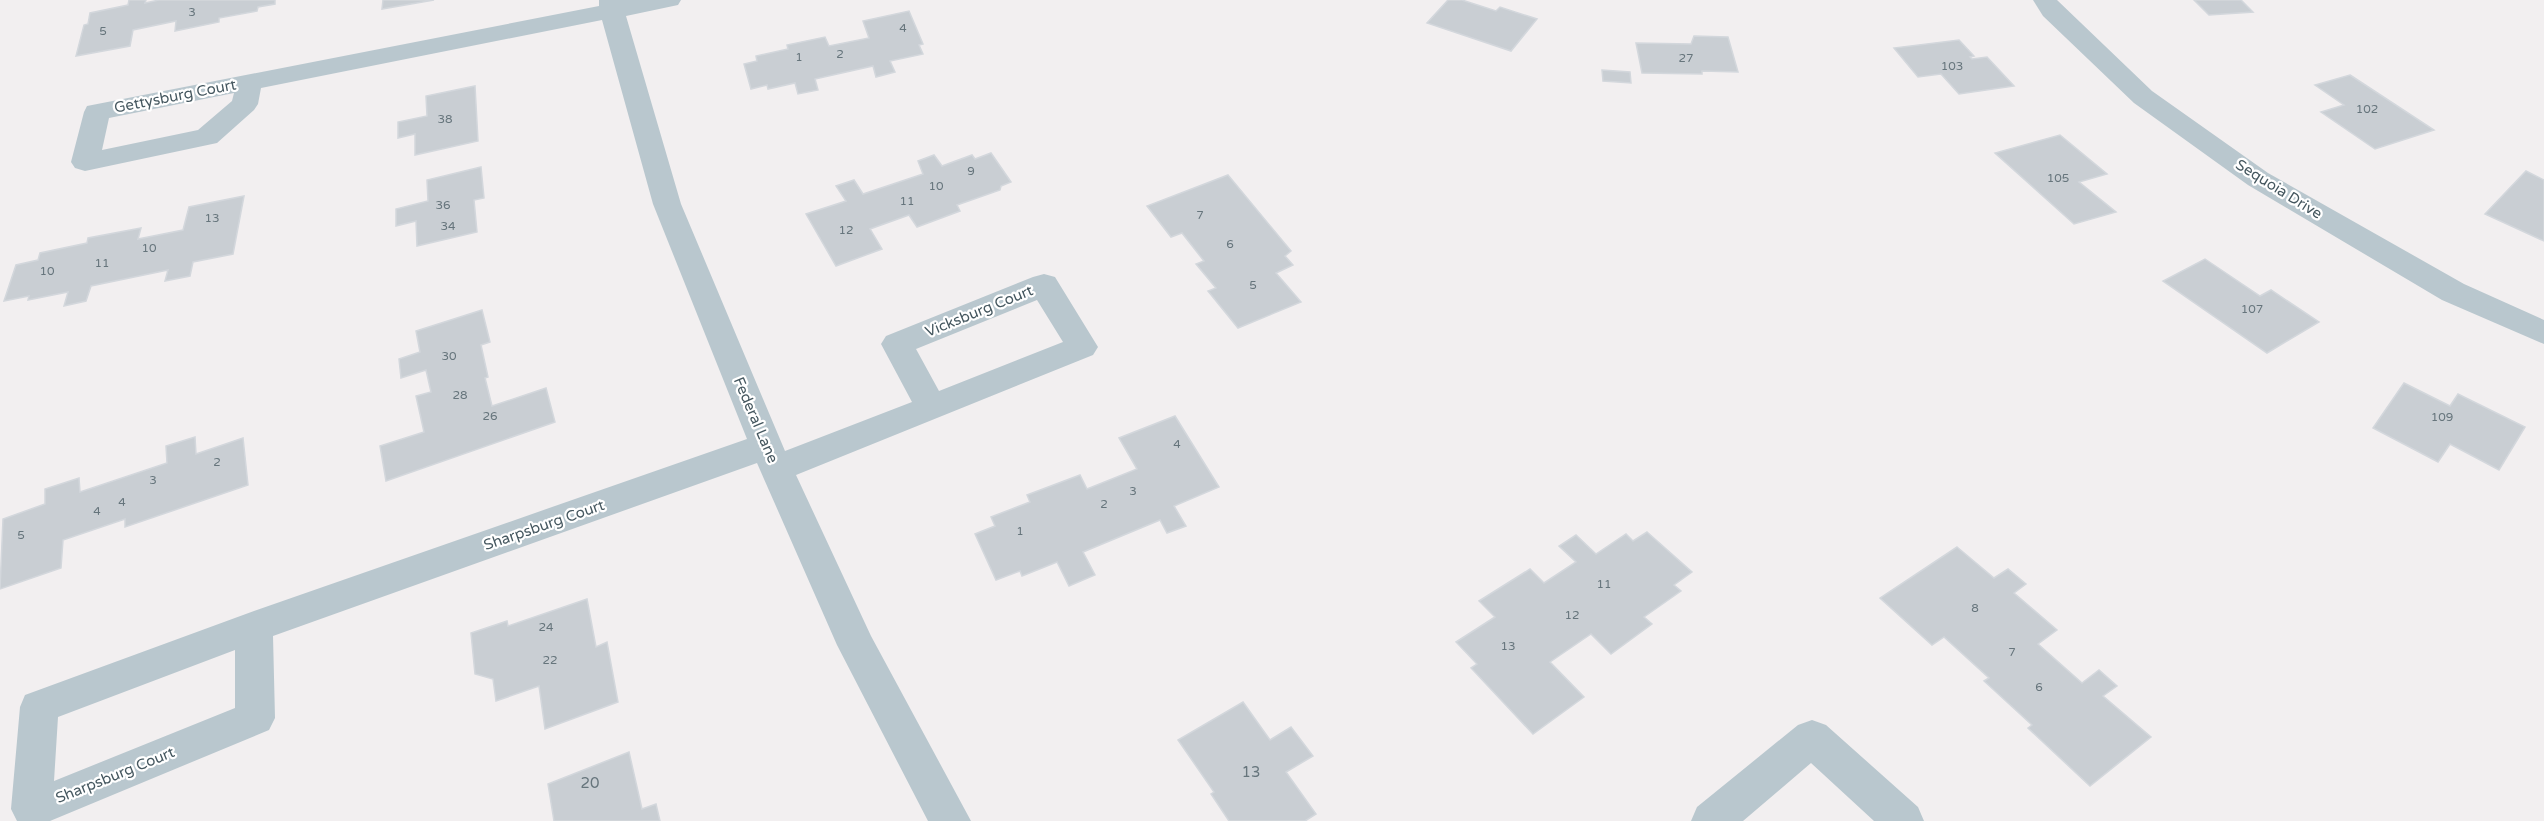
<svg xmlns="http://www.w3.org/2000/svg" width="2544" height="821" viewBox="0 0 2544 821" font-family="'Varela Round',sans-serif">
	<style>
		.building { fill: #c9ced3; stroke: #d3d7dc; stroke-width: 1.5 }
		.lines { fill: none; stroke-linecap: round; stroke-linejoin: round }
		.minor { fill: #b9c7ce; fill-rule: evenodd }
		.labels { text-anchor: middle; dominant-baseline: central; stroke-width: 4.5; stroke-linejoin: round; paint-order: stroke }
		.number-label { font-size: 12px; fill: #66757c }
		.street-label { font-size: 15px; fill: #45575f; stroke: #fff }
		.near-number-label { font-size: 15px; fill: #66757c }
	</style>
	<rect width="100%" height="100%" fill="#f2eff0"/>
	<g class="building">
		<path d="M129,0H146L145,3L159,0H275V4L258,7L257,11L219,18V22L175,31L176,21L133,30L130,46L76,56L84,25L88,24L90,13L128,5Z"/>
		<path d="M383,0H434L382,9Z"/>
		<path d="M1448,0H1462L1496,11L1500,7L1537,19L1511,51L1427,23Z"/>
		<path d="M2194,0H2241L2253,12L2209,15Z"/>
		<path d="M909,11L923,44L919,45L923,54L890,61L895,72L876,77L873,66L815,79L818,90L798,94L795,83L768,89L767,85L751,89L744,64L757,61L756,56L788,49L787,45L825,37L829,46L869,38L863,21Z"/>
		<path d="M1694,36L1728,37L1738,72L1702,71V74L1642,73L1636,43L1691,44Z"/>
		<path d="M1959,40L1974,56L1970,57L1972,59L1987,57L2014,86L1959,94L1941,74L1918,77L1894,48Z"/>
		<path d="M1602,70L1630,72L1631,83L1603,81Z"/>
		<path d="M2350,75L2434,130L2375,149L2321,112L2344,105L2315,85Z"/>
		<path d="M475,86L478,141L415,155V134L398,138V122L427,116L426,96Z"/>
		<path d="M2060,135L2107,174L2079,182L2116,212L2074,224L1995,153Z"/>
		<path d="M991,153L1011,182L1001,186L1000,190L957,205L960,211L917,227L909,215L870,229L882,249L836,266L806,214L846,201L836,186L854,180L863,194L923,174L918,161L934,155L942,166L972,155L975,159Z"/>
		<path d="M481,167L484,198L474,200L477,232L417,246L416,221L396,226V209L428,201L427,180Z"/>
		<path d="M2526,171L2544,180V241L2485,214Z"/>
		<path d="M1228,175L1291,251L1285,256L1293,265L1276,273L1301,302L1238,328L1208,291L1216,288L1196,264L1204,261L1182,233L1171,237L1147,206Z"/>
		<path d="M244,196L233,254L193,262L190,276L165,281L168,270L91,286L86,301L64,306L68,292L28,300L29,296L4,301L16,265L38,260L40,253L87,243L88,238L141,228L138,239L183,230L189,207Z"/>
		<path d="M2205,259L2260,296L2271,290L2319,322L2267,353L2163,281Z"/>
		<path d="M482,310L490,342L481,345L488,377L485,378L492,406L546,388L555,422L386,481L380,446L424,432L416,396L431,392L426,370L401,378L399,359L420,352L416,331Z"/>
		<path d="M2404,383L2450,406L2458,394L2525,427L2499,470L2450,444L2438,462L2373,428Z"/>
		<path d="M1175,416L1219,487L1174,506L1186,526L1167,533L1160,520L1083,552L1095,575L1069,586L1057,562L1022,576L1020,571L996,580L975,534L995,526L991,517L1030,502L1027,495L1080,475L1087,489L1137,469L1119,438Z"/>
		<path d="M195,437L196,454L243,438L248,485L125,527V519L63,540L61,568L0,589L3,519L45,504V489L79,478L80,492L167,463L166,446Z"/>
		<path d="M1647,532L1692,572L1674,585L1681,591L1644,617L1652,624L1611,654L1591,634L1550,662L1584,697L1533,734L1471,668L1477,664L1456,642L1495,617L1479,601L1530,569L1544,583L1576,562L1559,546L1576,535L1596,554L1626,534L1633,541Z"/>
		<path d="M1957,547L1994,578L2008,569L2026,584L2014,593L2057,630L2038,644L2082,683L2099,670L2117,686L2103,696L2151,737L2090,786L2028,728L2032,725L1984,681L1989,678L1944,637L1932,645L1880,598Z"/>
		<path d="M587,599L596,647L607,642L618,702L545,729L539,686L496,701L493,679L475,674L471,633L507,621L508,626Z"/>
		<path d="M1243,702L1270,740L1291,727L1313,756L1286,772L1316,814L1305,821H1229L1211,794L1214,792L1178,740Z"/>
		<path d="M629,752L642,809L656,804L660,821H554L548,784Z"/>
	</g>
	<g class="lines">
		<g class="minor">
			<path d="M599,0H681L678,5L626,16L681,204L785,451L912,402L881,344L886,336L1033,277L1044,274L1055,277L1098,347L1093,355L796,475L871,636L971,821H928L837,645L757,463L273,636L275,718L269,730L50,821H17L11,809L20,707L25,695L254,611L747,439L653,204L602,20L261,88L258,104L254,110L217,143L85,171L75,168L71,162L84,112L87,106L599,6ZM234,93L232,101L198,130L102,150L109,118ZM1037,300L1063,342L939,391L916,349ZM235,650V708L54,781L58,717Z"/>
			<path d="M2033,0H2057L2152,91L2268,173L2464,284L2544,320V344L2442,300L2248,185L2134,103L2043,16Z"/>
			<path d="M1812,720L1826,725L1918,807L1924,821H1874L1811,763L1743,821H1691L1697,807L1798,725Z"/>
		</g>
	</g>
	<g class="labels">
		<g class="number-label">
			<text x="192" y="12">3</text>
			<text x="903" y="28">4</text>
			<text x="103" y="31">5</text>
			<text x="840" y="54">2</text>
			<text x="799" y="57">1</text>
			<text x="1686" y="58">27</text>
			<text x="1952" y="66">103</text>
			<text x="2367" y="109">102</text>
			<text x="445" y="119">38</text>
			<text x="971" y="171">9</text>
			<text x="2058" y="178">105</text>
			<text x="936" y="186">10</text>
			<text x="907" y="201">11</text>
			<text x="443" y="205">36</text>
			<text x="1200" y="215">7</text>
			<text x="212" y="218">13</text>
			<text x="448" y="226">34</text>
			<text x="846" y="230">12</text>
			<text x="1230" y="244">6</text>
			<text x="149" y="248">10</text>
			<text x="102" y="263">11</text>
			<text x="47" y="271">10</text>
			<text x="1253" y="285">5</text>
			<text x="2252" y="309">107</text>
			<text x="449" y="356">30</text>
			<text x="460" y="395">28</text>
			<text x="490" y="416">26</text>
			<text x="2442" y="417">109</text>
			<text x="1177" y="444">4</text>
			<text x="217" y="462">2</text>
			<text x="153" y="480">3</text>
			<text x="1133" y="491">3</text>
			<text x="122" y="502">4</text>
			<text x="1104" y="504">2</text>
			<text x="97" y="511">4</text>
			<text x="1020" y="531">1</text>
			<text x="21" y="535">5</text>
			<text x="1604" y="584">11</text>
			<text x="1975" y="608">8</text>
			<text x="1572" y="615">12</text>
			<text x="546" y="627">24</text>
			<text x="1508" y="646">13</text>
			<text x="2012" y="652">7</text>
			<text x="550" y="660">22</text>
			<text x="2039" y="687">6</text>
		</g>
		<g class="street-label">
			<text transform="translate(175 96) rotate(-11)">Gettysburg Court</text>
			<text transform="translate(2279 189) rotate(32)">Sequoia Drive</text>
			<text transform="translate(979 311) rotate(-22)">Vicksburg Court</text>
			<text transform="translate(756 420) rotate(67)">Federal Lane</text>
			<text transform="translate(544 525) rotate(-19)">Sharpsburg Court</text>
			<text transform="translate(115 775) rotate(-22)">Sharpsburg Court</text>
		</g>
		<g class="near-number-label">
			<text x="1251" y="772">13</text>
			<text x="590" y="783">20</text>
		</g>
	</g>
</svg>
